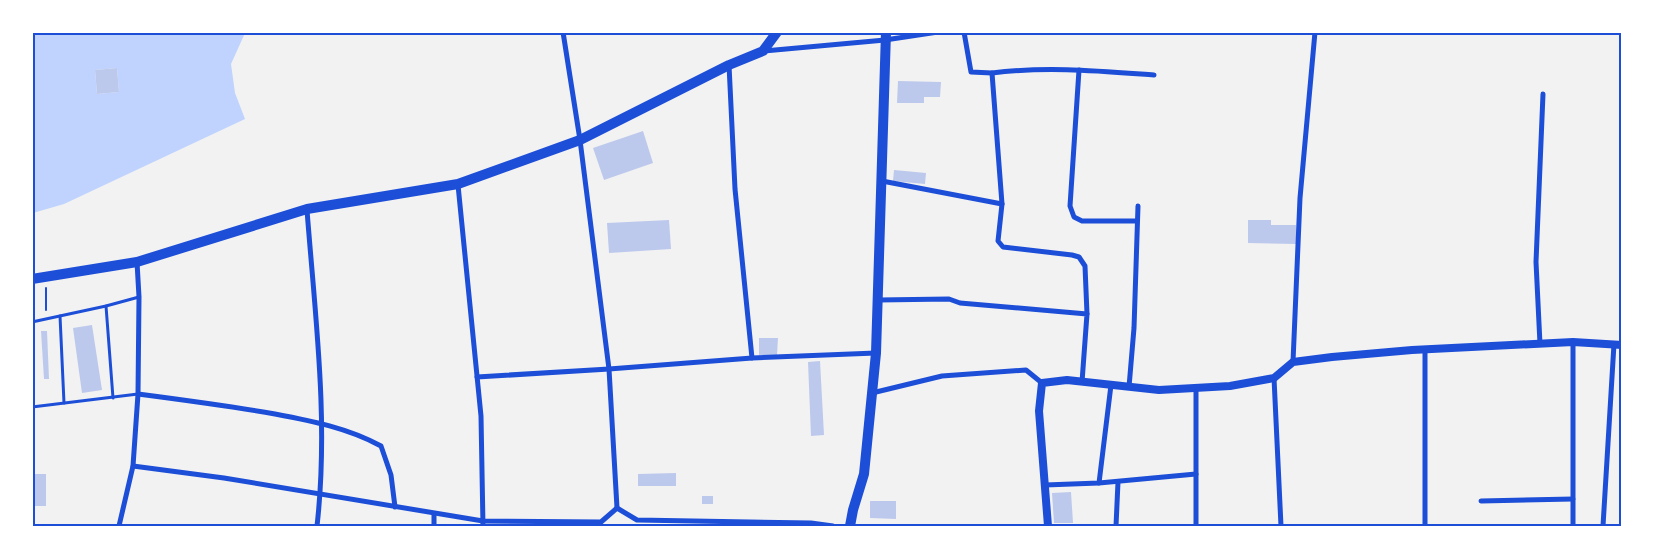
<svg xmlns="http://www.w3.org/2000/svg" width="1654" height="559" viewBox="0 0 1654 559" font-family="'Noto Sans',sans-serif">
	<style>
		.water { fill: #bfd3fe; fill-rule: evenodd }
		.building { fill: #bdc9ec }
		.lines { fill: none; stroke-linecap: round; stroke-linejoin: round }
		.path { stroke: #1d4ed8; stroke-width: 2 }
		.service { stroke: #1d4ed8; stroke-width: 3 }
		.minor { stroke: #1d4ed8; stroke-width: 5 }
		.tertiary { stroke: #1d4ed8; stroke-width: 8 }
		.primary { stroke: #1d4ed8; stroke-width: 10 }
		.neatline { fill: none; stroke: #1d4ed8; stroke-width: 2 }
	</style>
	<rect width="100%" height="100%" fill="#f2f2f2"/>
	<path class="water" d="M33,33H245L231,64L235,93L245,119L64,204L33,213ZM117,68L119,92L97,94L95,70Z"/>
	<g class="building">
		<path d="M117,68L119,92L97,94L95,70Z"/>
		<path d="M898,81L941,82L940,97H924V103H897Z"/>
		<path d="M643,131L653,163L604,180L593,148Z"/>
		<path d="M894,170L926,173L925,184L893,181Z"/>
		<path d="M669,220L671,249L609,253L607,223Z"/>
		<path d="M1248,220H1271V225H1296V244L1248,243Z"/>
		<path d="M92,325L102,390L82,393L73,328Z"/>
		<path d="M41,331H47L49,379H44Z"/>
		<path d="M759,338H778L777,355H759Z"/>
		<path d="M820,361L824,435L811,436L808,362Z"/>
		<path d="M676,473V486H638V474Z"/>
		<rect x="32" y="474" width="14" height="32"/>
		<path d="M1071,492L1073,523H1054L1052,493Z"/>
		<rect x="702" y="496" width="11" height="8"/>
		<path d="M870,501H896V519L870,518Z"/>
	</g>
	<g class="lines">
		<path class="path" d="M46,288V310"/>
		<g class="service">
			<path d="M106,306L113,398"/>
			<path d="M60,316L64,403"/>
			<path d="M32,322L106,306L139,297"/>
			<path d="M32,407L138,394"/>
		</g>
		<g class="minor">
			<path d="M563,32L580,140L609,369L617,508L637,520L811,523L833,526"/>
			<path d="M964,32L971,72L992,73"/>
			<path d="M764,51L885,40L938,32"/>
			<path d="M729,65L735,189L752,358"/>
			<path d="M1079,70L1070,206L1074,217L1082,221H1137"/>
			<path d="M882,181L1002,204L992,73C1047,66 1100,71 1154,75"/>
			<path d="M458,185L481,416L483,526"/>
			<path d="M1002,204L998,241L1003,247L1072,255L1079,257L1085,266L1087,314"/>
			<path d="M307,210C315,315 329,421 317,526"/>
			<path d="M878,300L949,299L960,303L1087,314L1082,382"/>
			<path d="M1573,342V526"/>
			<path d="M1540,344L1536,262L1543,94"/>
			<path d="M1293,362L1300,198L1315,32"/>
			<path d="M477,377L609,369L752,358L876,353"/>
			<path d="M1274,378L1281,526"/>
			<path d="M1129,387L1134,328L1138,206"/>
			<path d="M872,393L942,376L1026,370L1042,383"/>
			<path d="M138,394C184,400 230,406 275,414C312,421 348,428 381,446L391,475L395,507"/>
			<path d="M133,466L224,478L483,521L601,522L617,508"/>
			<path d="M1099,483L1196,474"/>
			<path d="M1045,485L1099,483L1111,385"/>
			<path d="M1481,501L1573,499"/>
			<path d="M119,526L133,466L138,394L139,297L137,262"/>
			<path d="M434,526V514"/>
			<path d="M1116,526L1118,482"/>
			<path d="M1196,526V387"/>
			<path d="M1425,526V349"/>
			<path d="M1603,526L1614,344"/>
		</g>
		<path class="tertiary" d="M1048,526L1039,411L1042,383L1067,380L1159,390L1230,386L1274,378L1293,362L1332,357L1412,350L1573,342L1622,345"/>
		<g class="primary">
			<path d="M32,279L137,262L307,209L458,184L580,140L729,65L763,51L777,32"/>
			<path d="M850,526L853,510L864,474L876,353L886,32"/>
		</g>
	</g>
	<rect width="1654" height="559" fill="none" stroke="#ffffff" stroke-width="68"/>
	<rect x="34" y="34" width="1586" height="491" class="neatline"/>
</svg>
